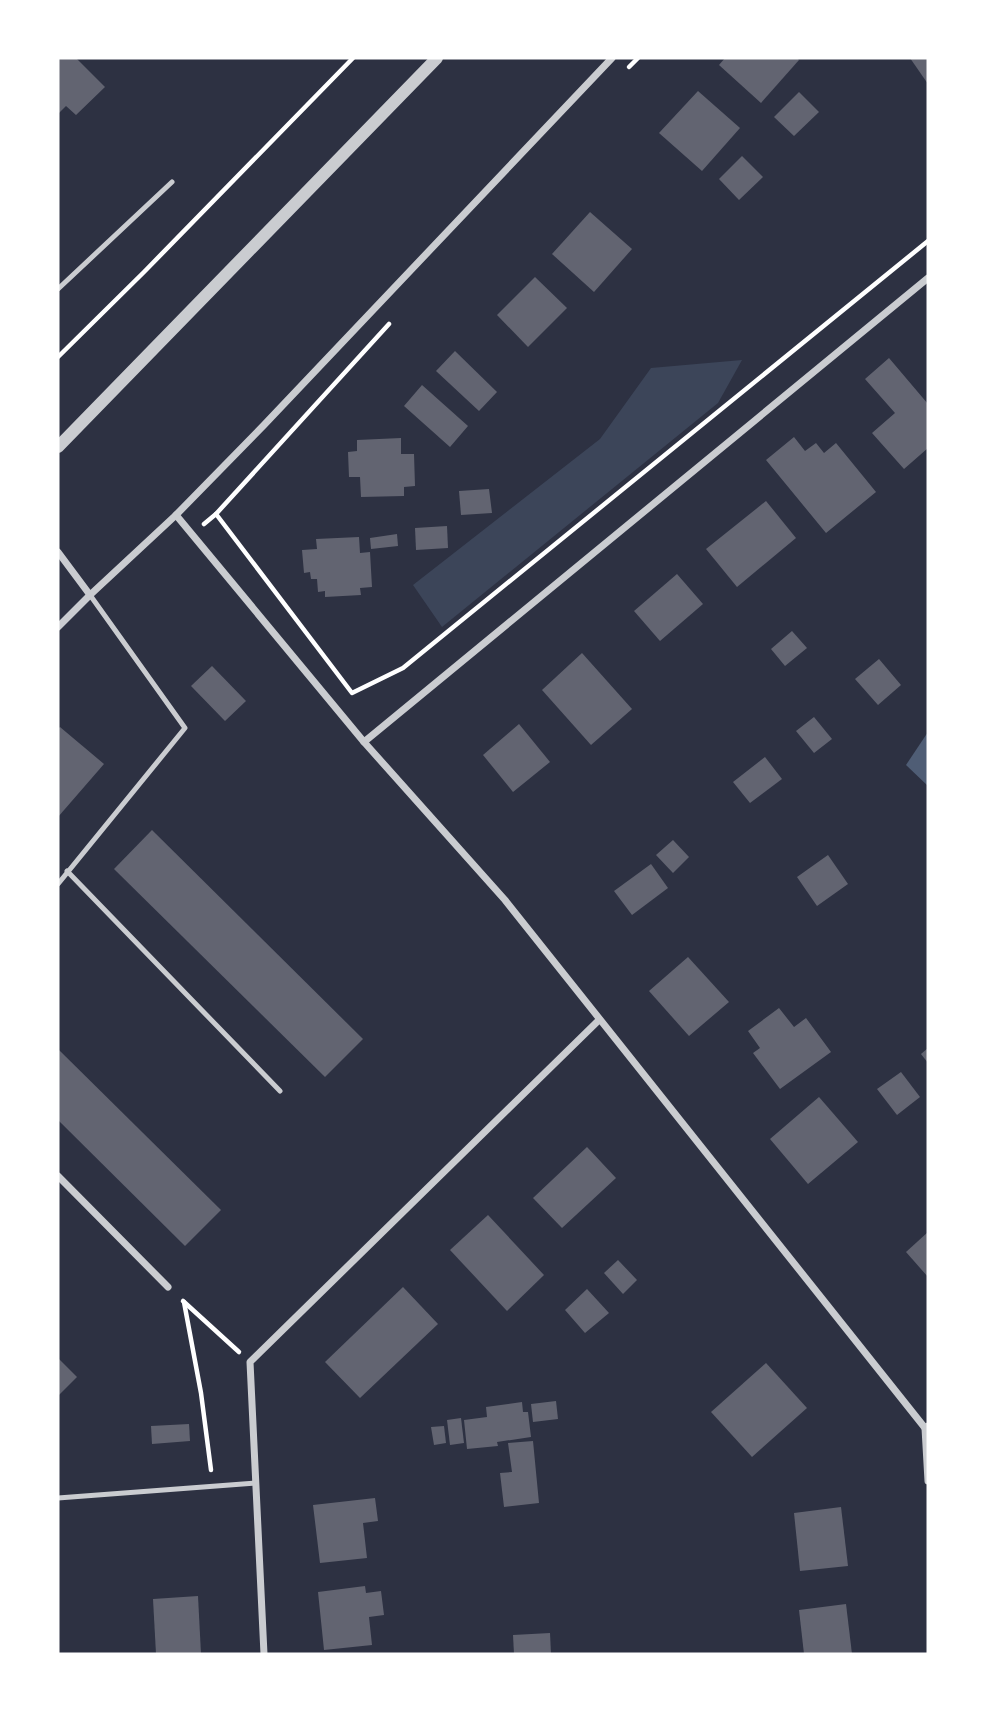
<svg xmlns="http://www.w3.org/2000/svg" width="986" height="1712" viewBox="0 0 986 1712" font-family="'Open Sans',sans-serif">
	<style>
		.green { fill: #3c4559 }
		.water { fill: #4f5d75 }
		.building { fill: #626471 }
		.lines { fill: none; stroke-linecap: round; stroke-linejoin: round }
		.path { stroke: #fff; stroke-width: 4.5 }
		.service { stroke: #caccd0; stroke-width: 5 }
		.minor { stroke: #caccd0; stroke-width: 7 }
		.tertiary { stroke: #caccd0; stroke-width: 12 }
	</style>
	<rect width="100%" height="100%" fill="#2d3142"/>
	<path class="green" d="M742,360L718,403L442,627L413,585L600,439L651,368Z"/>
	<path class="water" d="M928,732V786L906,765Z"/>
	<g class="building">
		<path d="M58,58H76L105,87L76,115L66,106L58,114Z"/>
		<path d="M725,58H797L799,60L761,103L719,65Z"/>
		<path d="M910,58H928V84Z"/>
		<path d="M698,91L740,128L702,171L659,133Z"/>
		<path d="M799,92L819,112L794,136L774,117Z"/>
		<path d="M742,156L763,177L739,200L719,179Z"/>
		<path d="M590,212L632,249L594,292L552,254Z"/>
		<path d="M535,277L567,308L528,347L497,315Z"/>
		<path d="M455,351L497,392L479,411L436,371Z"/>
		<path d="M889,358L928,404V448L904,469L872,433L895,413L865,379Z"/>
		<path d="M422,385L468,426L450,447L404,406Z"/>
		<path d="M794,437L805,451L816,443L824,453L836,443L876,492L826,533L766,460Z"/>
		<path d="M401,438V454H414L415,486L404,487V496L361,497L360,477H349L348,452L357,451V440Z"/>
		<path d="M489,489L492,513L461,515L459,491Z"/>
		<path d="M766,501L796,538L737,587L706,549Z"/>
		<path d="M447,526L448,548L416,550L415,528Z"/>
		<path d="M397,534L398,546L371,549L370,538Z"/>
		<path d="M359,537L360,553L370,552L372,587L360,588L361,595L325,597V591L318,592L317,579H311L310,572L304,573L302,550L317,549L316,539Z"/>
		<path d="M677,574L703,604L660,641L634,611Z"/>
		<path d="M792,631L807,648L785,666L771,649Z"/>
		<path d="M582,653L632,709L591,745L542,690Z"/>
		<path d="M879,659L901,685L878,705L855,679Z"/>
		<path d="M212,666L246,701L225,721L191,686Z"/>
		<path d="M814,717L832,739L814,753L796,731Z"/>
		<path d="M519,724L550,762L513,792L483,755Z"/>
		<path d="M60,727L104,764L58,817V729Z"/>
		<path d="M765,757L782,779L750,803L733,782Z"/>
		<path d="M152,830L363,1039L325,1077L114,869Z"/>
		<path d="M673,840L689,857L673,873L656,855Z"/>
		<path d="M828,855L848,884L817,906L797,877Z"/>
		<path d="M651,864L668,888L632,915L614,891Z"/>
		<path d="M688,957L729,1002L689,1036L649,991Z"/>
		<path d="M779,1008L794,1027L806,1018L831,1052L780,1089L753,1053L760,1048L748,1031Z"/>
		<path d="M928,1048V1063L921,1054Z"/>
		<path d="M58,1049L221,1210L185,1246L58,1120Z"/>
		<path d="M901,1072L920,1097L897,1115L877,1089Z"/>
		<path d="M819,1097L858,1142L808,1184L770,1139Z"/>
		<path d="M587,1147L616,1178L562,1228L533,1198Z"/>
		<path d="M488,1215L544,1275L507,1311L450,1250Z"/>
		<path d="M928,1232V1277L906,1252Z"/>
		<path d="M618,1260L637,1280L623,1294L604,1273Z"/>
		<path d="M403,1287L438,1324L360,1398L325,1362Z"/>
		<path d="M587,1289L609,1313L585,1333L565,1310Z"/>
		<path d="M58,1358L77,1377L58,1396Z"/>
		<path d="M766,1363L807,1408L752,1457L711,1412Z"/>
		<path d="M556,1401L558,1419L533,1422L531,1404Z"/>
		<path d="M522,1402L523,1412H528L531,1437L497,1442L498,1446L467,1449L464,1420L487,1417L486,1407Z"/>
		<path d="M461,1418L464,1443L450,1445L447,1420Z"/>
		<path d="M189,1424L190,1441L152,1444L151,1426Z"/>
		<path d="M444,1426L446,1443L434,1445L431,1427Z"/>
		<path d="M533,1441L539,1503L504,1507L500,1473L512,1472L508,1443Z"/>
		<path d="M375,1498L378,1521L363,1523L367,1558L320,1563L313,1505Z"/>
		<path d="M841,1507L848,1566L800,1571L794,1513Z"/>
		<path d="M365,1586L366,1593L381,1591L384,1615L369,1617L372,1645L324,1650L318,1592Z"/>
		<path d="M198,1596L201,1654H156L153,1599Z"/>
		<path d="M846,1604L852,1654H804L799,1610Z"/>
		<path d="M550,1633L551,1654H514L513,1635Z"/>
	</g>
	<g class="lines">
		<g class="path">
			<path d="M629,67L638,58"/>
			<path d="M58,357L144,272L353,58"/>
			<path d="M216,514L389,324"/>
			<path d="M204,524L216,514L352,693L403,668L928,241"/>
			<path d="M183,1301L239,1352"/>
			<path d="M184,1302L201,1393L211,1470"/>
		</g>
		<g class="service">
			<path d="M58,289L172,182"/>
			<path d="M67,871L280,1091"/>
			<path d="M58,884L185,728L90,595"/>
			<path d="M58,1498L256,1483"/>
		</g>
		<g class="minor">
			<path d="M176,515L364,742L505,900L925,1428"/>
			<path d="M58,552L90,595"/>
			<path d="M58,627L90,595L176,515L264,425L612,58"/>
			<path d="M364,742L928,278"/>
			<path d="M58,1176L168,1287"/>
			<path d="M928,1426L925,1428L928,1481"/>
			<path d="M264,1654L250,1362L599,1020"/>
		</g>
		<path class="tertiary" d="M58,447L437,58"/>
	</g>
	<rect width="986" height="1712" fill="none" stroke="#ffffff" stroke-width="119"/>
</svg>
